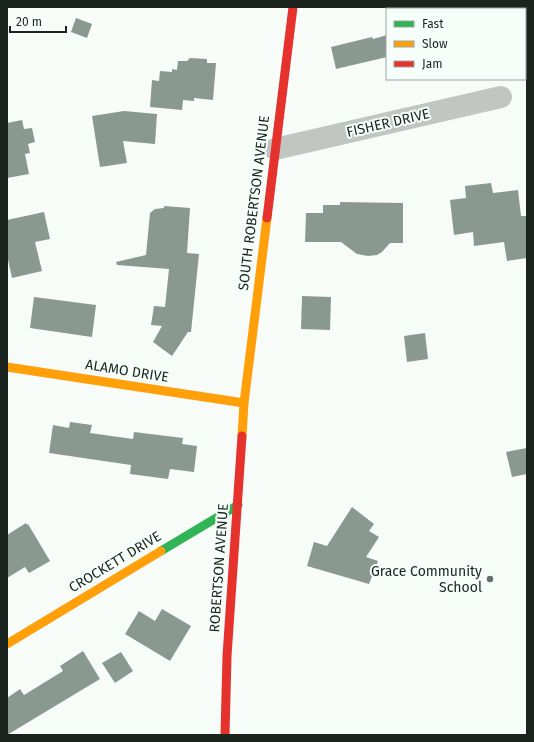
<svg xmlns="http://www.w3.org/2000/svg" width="534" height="742" viewBox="0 0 534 742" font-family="'Fira Sans',sans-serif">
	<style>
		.building { fill: #899890 }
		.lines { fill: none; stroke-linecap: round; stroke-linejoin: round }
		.street { stroke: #c1c6c3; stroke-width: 22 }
		.fast { stroke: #30b455; stroke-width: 9 }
		.slow { stroke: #ff9f0a; stroke-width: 9 }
		.jam { stroke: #e5322d; stroke-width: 9 }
		.poi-dot { fill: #676f6a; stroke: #f5fef8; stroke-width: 1.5 }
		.labels { text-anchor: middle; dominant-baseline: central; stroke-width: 4; stroke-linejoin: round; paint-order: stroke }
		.street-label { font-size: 14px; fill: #1a231d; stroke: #f5fef8 }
		.poi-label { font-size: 14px; fill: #1a231d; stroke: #f5fef8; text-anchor: end }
	</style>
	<rect width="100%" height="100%" fill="#f7fcf9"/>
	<g class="building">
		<path d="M76,18L92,24L87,38L71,32Z"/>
		<path d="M387,35V57L336,69L331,47L372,37L373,39Z"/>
		<path d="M190,58L207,59V63H216L213,100L194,98V101L183,100L182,110L150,107L152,80L159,81L160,71L172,72V69L177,70L178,61H187Z"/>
		<path d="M124,111L157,114L155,144L123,141L127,163L100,167L92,116Z"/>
		<path d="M22,120L24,129L32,128L35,142L28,144L30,153L25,154L29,174L7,178V123Z"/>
		<path d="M491,183L493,193L518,190L521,216H526L527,227V258L507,261L504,242L474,246L473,232L454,235L450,200L466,198L465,186Z"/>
		<path d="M340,202L403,203V243H390L382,252L377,255L368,256L357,254L341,242H305L306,213H323V205H340Z"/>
		<path d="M164,206L190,208L187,253L199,254L191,332H188L172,356L153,342L162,326L151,325L154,306L165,307L169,269L117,265L116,262L146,255L150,213L155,209L164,208Z"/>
		<path d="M44,212L50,239L35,242L42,271L12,278L7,255V220Z"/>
		<path d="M302,296L331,297L330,330L301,329Z"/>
		<path d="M34,297L96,305L92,337L30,328Z"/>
		<path d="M425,333L428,359L407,362L404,336Z"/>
		<path d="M70,422L92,425L90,433L133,439L134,432L183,438L182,444L197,446L194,472L170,469L168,479L130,474L131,465L49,453L53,425L69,428Z"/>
		<path d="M527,448V474L512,477L506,452Z"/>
		<path d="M352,507L374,524L369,531L379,537L366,557L378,561L369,584L307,566L314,542L327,546Z"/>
		<path d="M26,523L27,525L28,524L50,561L29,573L25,567L7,578V535Z"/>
		<path d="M162,609L191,626L170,661L125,634L139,611L155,621Z"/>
		<path d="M83,651L100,679L7,735V698L20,689L24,695L63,671L60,666Z"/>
		<path d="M121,652L133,671L115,683L102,663Z"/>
	</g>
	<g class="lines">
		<path class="street" d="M275,149L501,97"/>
		<path class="fast" d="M161,551L238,505"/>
		<g class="slow">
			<path d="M7,367L244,403"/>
			<path d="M242,436L244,403L267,218"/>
			<path d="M7,644L161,551"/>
		</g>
		<g class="jam">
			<path d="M267,218L293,7"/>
			<path d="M225,735L227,656L242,436"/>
		</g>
	</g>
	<circle class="poi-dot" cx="490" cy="579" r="4"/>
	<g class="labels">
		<g class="street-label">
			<text transform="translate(388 123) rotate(-13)">FISHER DRIVE</text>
			<text transform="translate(254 203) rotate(-83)">SOUTH ROBERTSON AVENUE</text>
			<text transform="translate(127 371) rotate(9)">ALAMO DRIVE</text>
			<text transform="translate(115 562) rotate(-31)">CROCKETT DRIVE</text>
			<text transform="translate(219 568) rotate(-86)">ROBERTSON AVENUE</text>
		</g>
		<g class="poi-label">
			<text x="482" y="571">Grace Community<tspan x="482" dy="16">School</tspan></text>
		</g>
	</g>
	<rect width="534" height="742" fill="none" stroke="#1a231d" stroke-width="16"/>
	<rect x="386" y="8" width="140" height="72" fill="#f5fef8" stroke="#9da6a0"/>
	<rect x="394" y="21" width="20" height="6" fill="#30b455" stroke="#9da6a0"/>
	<text x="422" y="28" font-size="12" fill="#1a231d">Fast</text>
	<rect x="394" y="41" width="20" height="6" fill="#ff9f0a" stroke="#9da6a0"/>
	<text x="422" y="48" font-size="12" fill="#1a231d">Slow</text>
	<rect x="394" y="61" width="20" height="6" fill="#e5322d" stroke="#9da6a0"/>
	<text x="422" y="68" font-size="12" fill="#1a231d">Jam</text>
	<path d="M10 26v6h56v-6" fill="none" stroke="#1a231d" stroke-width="2"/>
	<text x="16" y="26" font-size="12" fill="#1a231d" stroke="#f5fef8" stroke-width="3" paint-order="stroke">20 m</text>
</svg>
